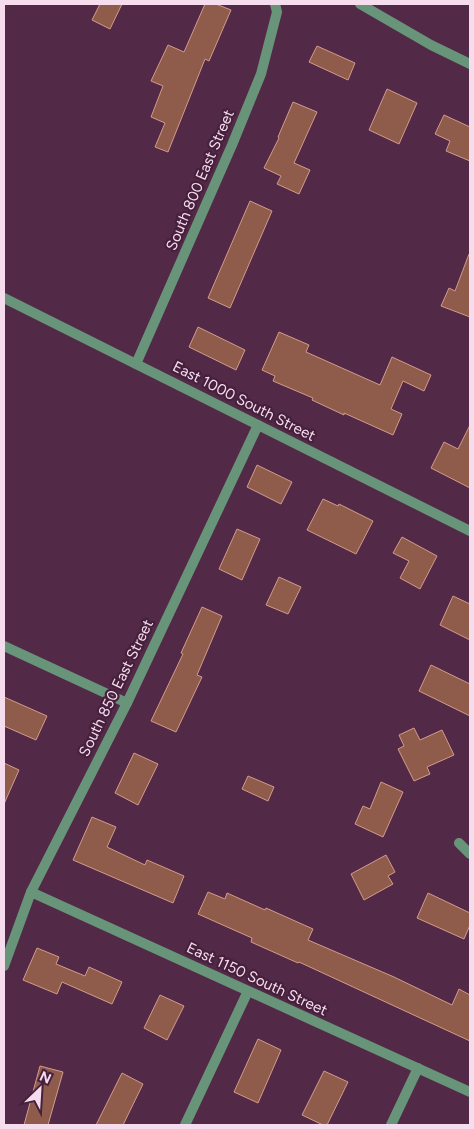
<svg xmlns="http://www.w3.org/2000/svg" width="474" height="1129" viewBox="0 0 474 1129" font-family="Figtree,sans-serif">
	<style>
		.building { fill: #8f5c4c; stroke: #d39b8a }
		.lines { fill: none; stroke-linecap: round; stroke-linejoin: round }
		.minor { stroke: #68957a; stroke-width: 10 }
		.tertiary { stroke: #68957a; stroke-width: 10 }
		.labels { text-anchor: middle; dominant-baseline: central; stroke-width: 4.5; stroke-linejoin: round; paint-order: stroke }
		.street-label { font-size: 15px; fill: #f6ddee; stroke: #46203c }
	</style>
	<rect width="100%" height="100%" fill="#522a47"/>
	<g class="building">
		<path d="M100,4H122L110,29L92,20Z"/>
		<path d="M205,4H216L231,10L209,61L205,59L168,152L155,147L165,123L151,117L163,86L151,81L168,45L184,52Z"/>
		<path d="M317,46L355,63L348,80L309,62Z"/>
		<path d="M387,89L417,103L399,144L369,130Z"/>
		<path d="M293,102L317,112L294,163L310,170L299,194L277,184L281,176L264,168L279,138L278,137Z"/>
		<path d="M444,115L470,127V161L446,151L450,141L435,134Z"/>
		<path d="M250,201L272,211L230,308L208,298Z"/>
		<path d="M469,254L470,255V317L441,306L449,288L455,291Z"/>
		<path d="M198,327L245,350L236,370L189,347Z"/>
		<path d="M279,332L309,345L306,352L380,385L392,357L431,375L424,391L403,381L391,409L402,414L393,435L344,413V415L312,400L313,398L273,381L275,376L262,370Z"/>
		<path d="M470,425V488L431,468L444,442L458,449Z"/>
		<path d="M257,465L292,482L281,504L247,487Z"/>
		<path d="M323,499L338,506L339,504L373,521L356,554L307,530Z"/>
		<path d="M237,529L260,539L242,580L219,569Z"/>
		<path d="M402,537L437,556L420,589L400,578L409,561L393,553Z"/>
		<path d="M279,577L301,587L288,614L266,605Z"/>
		<path d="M453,596L470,604V640L440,625Z"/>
		<path d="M202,607L222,616L197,675L202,677L176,732L151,721L183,654L181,653Z"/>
		<path d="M431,665L470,684V716L419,691Z"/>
		<path d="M4,697L47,716L36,740L4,726Z"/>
		<path d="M414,728L420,740L442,730L454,755L427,767L430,774L414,781L398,749L404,746L399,735Z"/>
		<path d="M134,753L158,764L138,805L115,793Z"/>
		<path d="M4,763L19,770L4,804Z"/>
		<path d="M248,776L274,787L268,801L242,789Z"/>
		<path d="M381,782L403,792L383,837L355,824L363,806L370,809Z"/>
		<path d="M92,817L116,827L107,847L145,865L147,860L184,876L173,903L73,860Z"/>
		<path d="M386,855L395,872L388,876L393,884L364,900L351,874Z"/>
		<path d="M208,892L225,899L227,893L265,910L266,908L313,929L308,940L394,977L452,1005L459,989L470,995V1041L299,962L298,963L251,942L252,938L198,914Z"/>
		<path d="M428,893L470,913V925L464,939L417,918Z"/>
		<path d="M37,948L59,957L56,964L85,976L89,967L122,982L112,1004L62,982L57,994L23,980Z"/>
		<path d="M160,995L184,1006L167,1040L144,1028Z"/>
		<path d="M258,1039L281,1050L258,1103L234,1092Z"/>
		<path d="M40,1066L63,1072L48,1125H24Z"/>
		<path d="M324,1071L348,1082L327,1125H323L302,1115Z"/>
		<path d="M122,1073L143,1084L123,1125H96Z"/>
	</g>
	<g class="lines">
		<g class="minor">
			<path d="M4,298L470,531"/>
			<path d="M136,364L232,145L261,74L277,12L275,4"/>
			<path d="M4,646L127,703"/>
			<path d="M459,843L470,854"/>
			<path d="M31,892L470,1092"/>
			<path d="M4,966L31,892L127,703L258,425"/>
			<path d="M185,1125L248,991"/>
			<path d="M391,1125L418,1068"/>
		</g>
		<path class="tertiary" d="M360,4L431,45L470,64"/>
	</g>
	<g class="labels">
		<g class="street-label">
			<text transform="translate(200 180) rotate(-67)">South 800 East Street</text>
			<text transform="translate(244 401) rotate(27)">East 1000 South Street</text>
			<text transform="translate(116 688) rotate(-64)">South 850 East Street</text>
			<text transform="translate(257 979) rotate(25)">East 1150 South Street</text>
		</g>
	</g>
	<rect width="474" height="1129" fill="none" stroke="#f6ddee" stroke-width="10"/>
	<g transform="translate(40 1089) rotate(25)" stroke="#46203c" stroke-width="4" paint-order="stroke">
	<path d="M0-4L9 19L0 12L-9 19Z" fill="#f6ddee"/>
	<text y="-8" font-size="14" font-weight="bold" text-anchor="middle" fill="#f6ddee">N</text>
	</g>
</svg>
